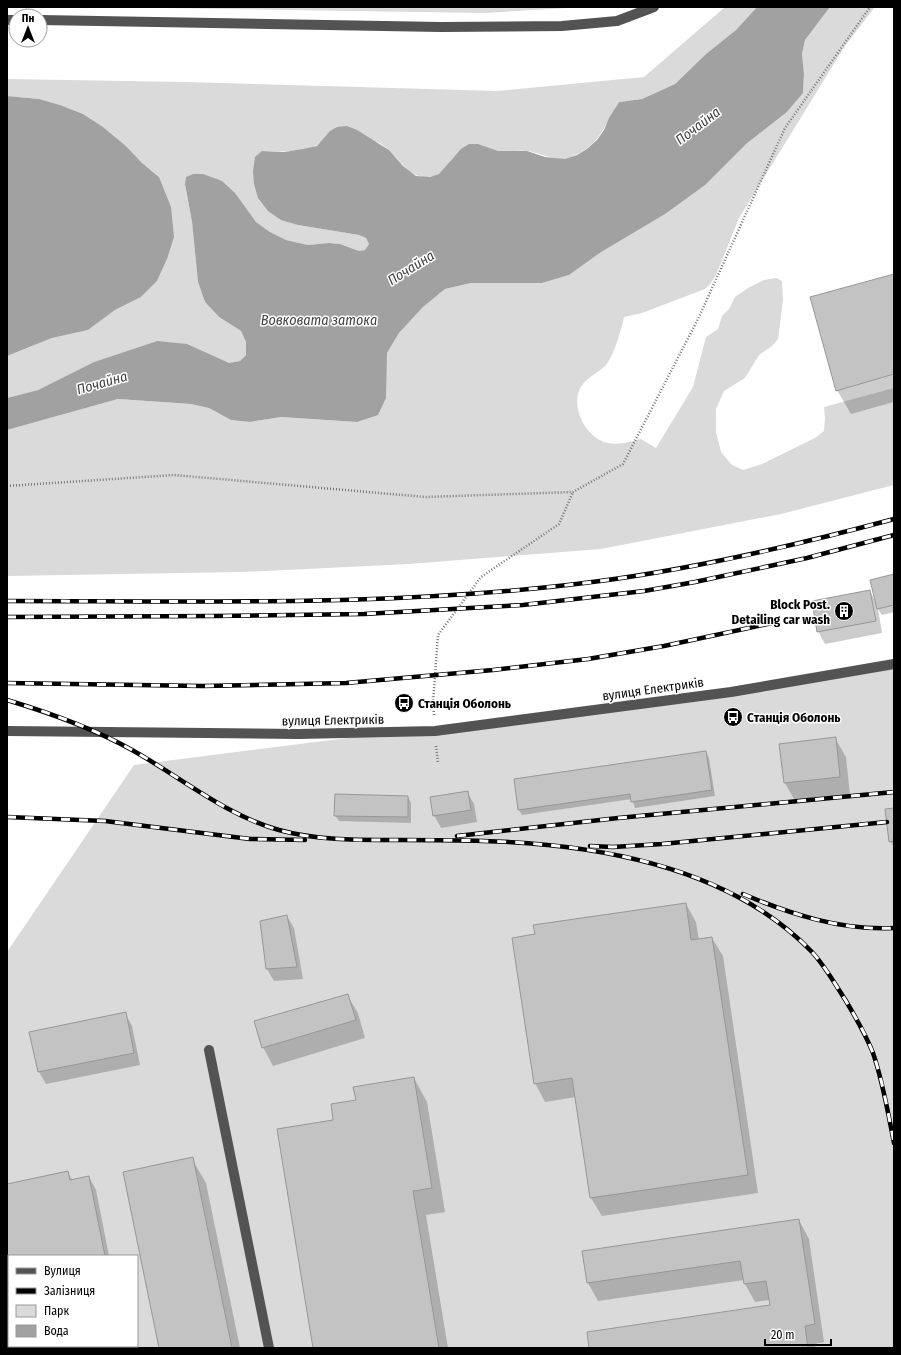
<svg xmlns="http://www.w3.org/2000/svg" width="901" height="1355" viewBox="0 0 901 1355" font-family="'Fira Sans Condensed',sans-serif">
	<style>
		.green { fill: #dadada; fill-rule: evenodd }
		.water { fill: #a1a1a1 }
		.shadow { fill: #0003 }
		.building { fill: #c3c3c3; stroke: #979797 }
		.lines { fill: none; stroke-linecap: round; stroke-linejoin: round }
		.path { stroke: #757575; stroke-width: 2.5; stroke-dasharray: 1 2; stroke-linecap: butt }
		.minor { stroke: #535353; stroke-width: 10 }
		.rail-casing { stroke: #000; stroke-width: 4.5 }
		.rail { stroke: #fff; stroke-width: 3; stroke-dasharray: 9; stroke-linecap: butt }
		.labels { text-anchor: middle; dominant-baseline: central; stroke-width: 3; stroke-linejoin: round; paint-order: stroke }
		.poi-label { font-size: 13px; font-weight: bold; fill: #000; stroke: #fff; text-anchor: start }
		.street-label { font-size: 13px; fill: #000; stroke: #fff }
		.water-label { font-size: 14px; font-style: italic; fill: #424242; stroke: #fff }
	</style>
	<rect width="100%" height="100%" fill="#fff"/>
	<g class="green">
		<path d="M99,7H584L485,13Z"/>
		<path d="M725,7H757L736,30L706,54L675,84L642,99L619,102C605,124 600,146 573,156C571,157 567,159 565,159C551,160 539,152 526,151C517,150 507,152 498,151C491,150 485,147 478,144C471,148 461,152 454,157C449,163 445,172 437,175C406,186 399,150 375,141C363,136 343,134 330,131C326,136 322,142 317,145C305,153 276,151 262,151L298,225L359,235L366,238L369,244L366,250L359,251L340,244L329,243L308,245L286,240L270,232L256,222L245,209L193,174L187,177L185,184L192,222L198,282L205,302L219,317L241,331L246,342V355L240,361L229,363L157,341L94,362L38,390L7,398V356L52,338L88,330L115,310L141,297L157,281L167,259L159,177L142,163L126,146L103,127L83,114L60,105L39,99L7,96V79L185,82L497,91L644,77Z"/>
		<path d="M830,7H875L845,46L739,218L716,275L711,283L705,289L642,313L624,317C622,328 613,359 605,366C597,374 583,379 579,391C572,410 586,435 604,442C616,446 629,442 641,439L656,448L693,387L706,337L718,329L722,316L729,309L735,297L748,288L764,280L776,278L782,281L783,300L778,339L772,346L759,355L745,378L724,391L716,409V432L721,452L732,465L743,470L762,464L815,438L824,431L825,418L824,407L894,388V485L781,514L601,549L409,564L241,572L7,576V430L118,399L191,404L209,408L231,420L250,422L281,417L357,422L387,353L399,333L423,307L445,289L471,283H542L569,275L746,144L787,112L803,93L804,74L802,54L805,40Z"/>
		<path d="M894,669V1348H7V952L134,765ZM9,1256H137V1346H9Z"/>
	</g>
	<g class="water">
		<path d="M757,7H830L805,40L802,54L804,74L803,93L787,112L746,144L705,185L665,214L601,252L569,275L542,283H471L445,289L423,307L399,333L387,353L386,398L378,415L357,422L281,417L250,422L231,420L209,408L191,404L118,399L7,430V398L38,390L94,362L157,341L187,344L229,363L240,361L246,355V342L241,331L219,317L205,302L198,282L192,222L185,184L186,177L193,174H203L222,181L235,193L256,222L270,232L286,240L308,245L329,243L340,244L359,251L365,250L369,244L366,238L359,235L298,225L281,220L268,211L258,198L254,184L253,171L255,157L262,151L284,152L303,149L317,146L330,131L337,127L347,126L357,130L389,150L403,166L416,176L430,177L439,174L461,149L469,144H478L498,151H527L545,157L565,159L577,155L587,149L597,140L604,130L609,118L619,102L642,99L675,84L706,54L736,30Z"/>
		<path d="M7,96L39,99L60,105L83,114L103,127L126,146L142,163L159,177L171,207L174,237L167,259L157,281L141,297L115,310L88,330L52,338L7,356Z"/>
	</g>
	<g class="shadow">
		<path d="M894,275V402L851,414L837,390Z"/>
		<path d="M894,575V612L882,615L878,609L882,633L825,644L818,631L870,591L876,602Z"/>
		<path d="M835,738L846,757L850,795L795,801L785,783Z"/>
		<path d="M706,752L709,758L715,796L635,808L632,799L522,815L519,810Z"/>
		<path d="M467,792L474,804L477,822L441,828L434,815Z"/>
		<path d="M408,797L411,803V823L339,821L335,815Z"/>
		<path d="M894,809V847L890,841Z"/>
		<path d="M686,904L696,922L699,940L712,938L723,956L758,1193L602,1216L591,1198L576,1097L545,1102L535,1083Z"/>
		<path d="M287,916L294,928L303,979L274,981L267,969L261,922Z"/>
		<path d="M347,995L358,1013L365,1038L273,1066L263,1047Z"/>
		<path d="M125,1013L132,1026L140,1065L46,1084L39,1072L31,1033Z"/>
		<path d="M414,1078L427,1102L445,1212L426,1215L448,1348H314L335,1121L357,1101Z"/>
		<path d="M192,1159L206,1183L240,1348H160Z"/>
		<path d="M68,1173L73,1181L89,1177L96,1190L109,1256H9V1289L7,1279V1185Z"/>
		<path d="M799,1220L809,1239L824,1342L815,1344V1348H590L771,1306L770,1300L755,1302L745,1284L744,1280L598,1301L588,1283Z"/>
		<path d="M20,1346H127L128,1348H21Z"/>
	</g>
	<g class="building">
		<path d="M894,274V374L836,391L810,297Z"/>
		<path d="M894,574V605L877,609L870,580Z"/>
		<path d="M870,590L876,621L817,632L812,601Z"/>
		<path d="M836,737L840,777L784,783L779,744Z"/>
		<path d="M706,751L712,790L631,802L630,794L518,810L514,779Z"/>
		<path d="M468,791L471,810L433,816L430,797Z"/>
		<path d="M335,794L408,796V817L334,816Z"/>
		<path d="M894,808V841L889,842L885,809Z"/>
		<path d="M686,903L691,940L712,937L748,1175L590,1198L572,1078L534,1084L512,938L535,934L533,925Z"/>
		<path d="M287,915L297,967L266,969L260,921Z"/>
		<path d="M348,994L356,1020L262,1048L254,1021Z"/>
		<path d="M126,1012L134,1053L38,1072L29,1032Z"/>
		<path d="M414,1077L432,1188L413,1191L439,1348H313L277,1129L333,1120L331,1104L356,1100L353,1087Z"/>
		<path d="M193,1157L232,1348H159L123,1172Z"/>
		<path d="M68,1171L70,1180L89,1176L105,1256H9V1294L7,1284V1184Z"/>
		<path d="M799,1219L815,1324L805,1326L808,1348H589L587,1332L770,1305L766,1281L744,1284L740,1261L587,1283L582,1251Z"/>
		<path d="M19,1346H123L124,1348H20Z"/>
	</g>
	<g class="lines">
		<g class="path">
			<path d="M7,486L174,475L425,497L573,492L623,464L698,319L785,128L870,7"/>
			<path d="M434,715L433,703L438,635L481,577L559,524L573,492"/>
			<path d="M436,746L438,763"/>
		</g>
		<g class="minor">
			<path d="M7,20H16"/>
			<path d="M40,20L441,27L562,26L617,21L654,7"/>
			<path d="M7,731L299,734L435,731L731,692L894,664"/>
			<path d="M209,1050L269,1348"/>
		</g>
		<g class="rail-casing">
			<g id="rail">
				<path d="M7,601C204,601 404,607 600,581C699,568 797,545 894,519"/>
				<path d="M7,617L214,616L364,614L523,605L644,591L695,582L807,558L894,535"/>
				<path d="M7,683L203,686L346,683L493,670L588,659L664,646L772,623"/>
				<path d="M7,700C50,713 93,728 132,750C179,776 227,816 279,830C319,841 360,840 402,840C429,840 456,840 483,841C597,844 729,866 812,952C825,966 835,984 846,1001C856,1018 866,1035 873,1053C883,1082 888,1113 894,1143"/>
				<path d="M7,817L105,821L250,839L305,840"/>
				<path d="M457,836L618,818L894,792"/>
				<path d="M590,846L613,847L662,844L887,822"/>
				<path d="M743,894C790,914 842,931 894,928"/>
			</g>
		</g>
		<use href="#rail" class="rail"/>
	</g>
	<defs>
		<g id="building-disc" transform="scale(1)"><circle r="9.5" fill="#000" stroke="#fff"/><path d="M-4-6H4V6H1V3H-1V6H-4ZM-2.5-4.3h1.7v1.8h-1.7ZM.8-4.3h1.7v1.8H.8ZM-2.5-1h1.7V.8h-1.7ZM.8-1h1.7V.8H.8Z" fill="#fff"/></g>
		<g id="bus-disc" transform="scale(1)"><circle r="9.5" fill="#000" stroke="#fff"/><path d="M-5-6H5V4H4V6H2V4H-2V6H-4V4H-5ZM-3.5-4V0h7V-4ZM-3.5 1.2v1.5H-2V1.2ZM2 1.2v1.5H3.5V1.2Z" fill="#fff"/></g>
	</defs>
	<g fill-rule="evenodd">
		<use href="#building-disc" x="844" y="611"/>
		<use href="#bus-disc" x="404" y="703"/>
		<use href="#bus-disc" x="733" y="717"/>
	</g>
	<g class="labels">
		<g class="poi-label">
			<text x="830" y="604" text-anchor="end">Block Post.<tspan x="830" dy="15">Detailing car wash</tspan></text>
			<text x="418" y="703">Станція Оболонь</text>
			<text x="747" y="717">Cтанція Оболонь</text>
		</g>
		<g class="street-label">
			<text transform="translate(653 689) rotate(-8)">вулиця Електриків</text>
			<text transform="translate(333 720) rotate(-1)">вулиця Електриків</text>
		</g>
		<g class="water-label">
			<text transform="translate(698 126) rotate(-37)">Почайна</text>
			<text transform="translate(411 268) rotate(-32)">Почайна</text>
			<text x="319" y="320">Вовковата затока</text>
			<text transform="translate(102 383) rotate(-16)">Почайна</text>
		</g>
	</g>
	<rect width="901" height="1355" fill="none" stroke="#000000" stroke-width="16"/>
	<rect x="8" y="1255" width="130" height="92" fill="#ffffff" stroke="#999999"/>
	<rect x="16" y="1268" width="20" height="6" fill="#535353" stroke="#999999"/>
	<text x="44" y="1275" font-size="12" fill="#000000">Вулиця</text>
	<rect x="16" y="1288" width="20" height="6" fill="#000000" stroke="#999999"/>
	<text x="44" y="1295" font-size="12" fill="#000000">Залізниця</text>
	<rect x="16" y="1305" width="20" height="12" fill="#dadada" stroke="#999999"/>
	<text x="44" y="1315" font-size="12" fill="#000000">Парк</text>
	<rect x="16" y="1325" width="20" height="12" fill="#a1a1a1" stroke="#999999"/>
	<text x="44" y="1335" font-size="12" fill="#000000">Вода</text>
	<g transform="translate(28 28)"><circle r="19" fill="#ffffff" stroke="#999999"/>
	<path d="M0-3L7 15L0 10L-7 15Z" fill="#000000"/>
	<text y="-6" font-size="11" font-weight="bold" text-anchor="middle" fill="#000000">Пн</text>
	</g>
	<path d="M765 1339v6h66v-6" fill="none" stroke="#000000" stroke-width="2"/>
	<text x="771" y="1339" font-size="12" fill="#000000" stroke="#ffffff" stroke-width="3" paint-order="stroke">20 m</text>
</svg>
